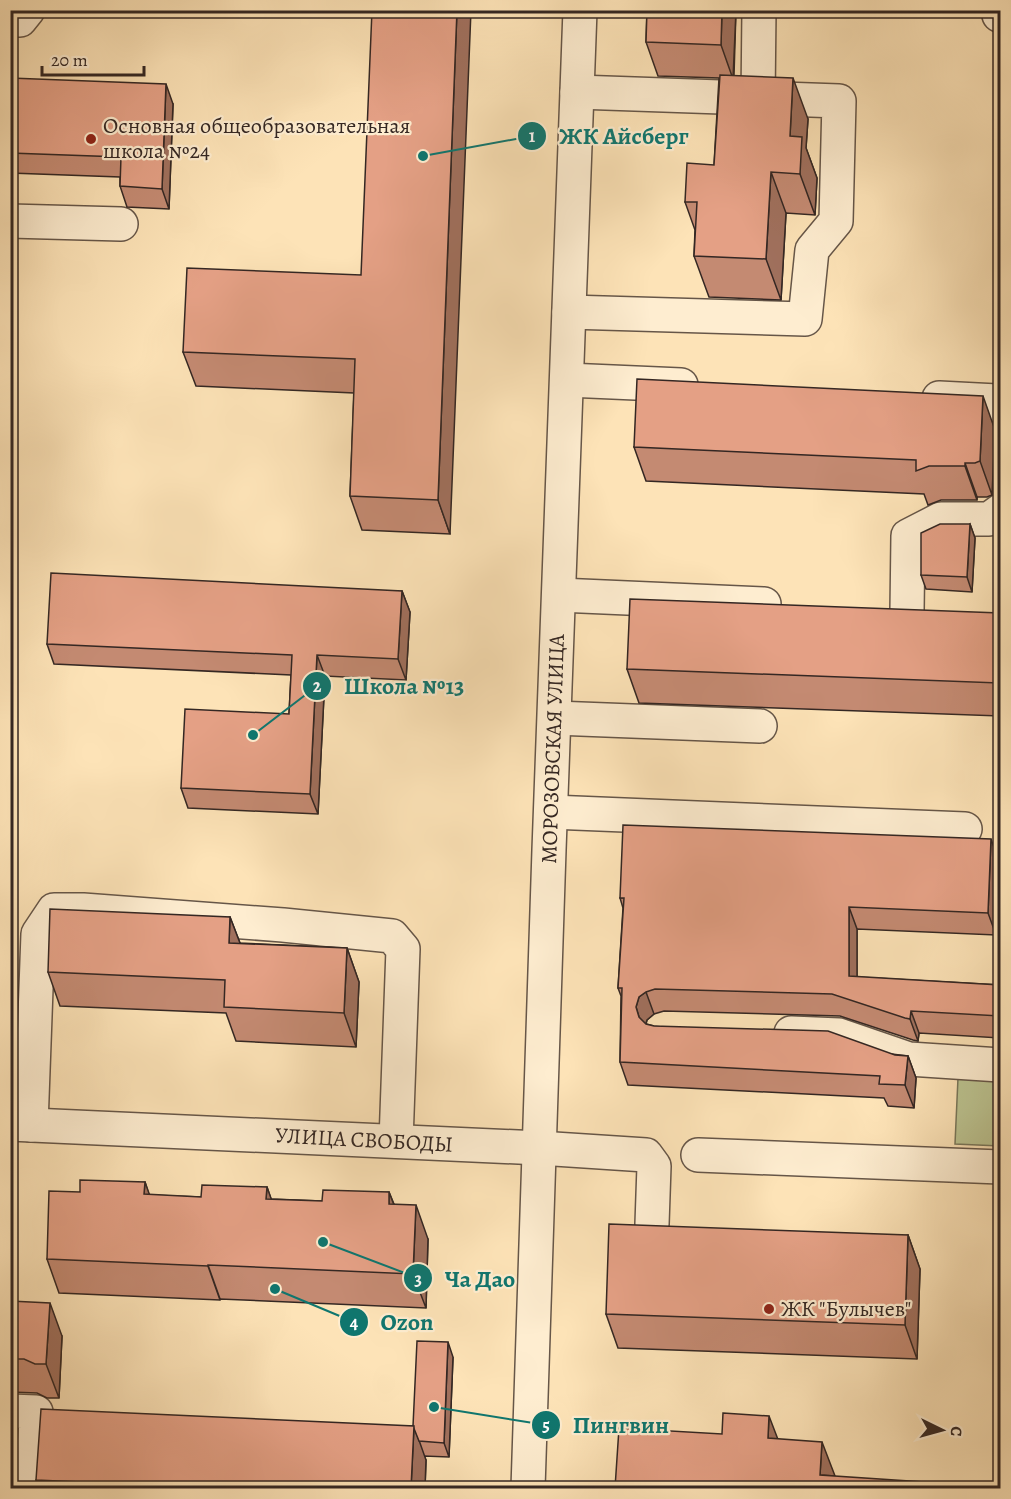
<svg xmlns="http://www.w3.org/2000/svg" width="1011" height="1499" viewBox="0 0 1011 1499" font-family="Alegreya,serif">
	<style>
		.green { fill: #bcc491; stroke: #78765a; stroke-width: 1.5 }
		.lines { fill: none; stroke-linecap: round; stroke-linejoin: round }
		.minor-casing { stroke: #665648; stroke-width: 36 }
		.minor { stroke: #feedd0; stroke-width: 33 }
		.wall { fill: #c48a72; stroke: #342723; stroke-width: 1.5 }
		.shaded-wall { fill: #a0705d; stroke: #342723; stroke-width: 1.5 }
		.building { fill: #e4a085; stroke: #342723; stroke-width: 1.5 }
		.poi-dot { fill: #8f2418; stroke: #feedd0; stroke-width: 2 }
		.labels { text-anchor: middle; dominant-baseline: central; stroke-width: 4.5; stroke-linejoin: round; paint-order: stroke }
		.poi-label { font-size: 22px; fill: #342723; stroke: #feedd0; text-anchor: start }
		.street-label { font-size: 22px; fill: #342723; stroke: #feedd0 }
		.leader { fill: none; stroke: #0f766e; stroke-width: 2 }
		.callout-dot { fill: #0f766e; stroke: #feedd0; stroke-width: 2 }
		.mark-label { font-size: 18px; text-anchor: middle; font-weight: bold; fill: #fff }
		.callout-label { font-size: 24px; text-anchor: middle; font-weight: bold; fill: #0f766e; stroke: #feedd0; stroke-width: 4.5; stroke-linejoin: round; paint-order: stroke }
	</style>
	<rect width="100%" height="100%" fill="#fde3b7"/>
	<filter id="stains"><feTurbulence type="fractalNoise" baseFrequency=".00333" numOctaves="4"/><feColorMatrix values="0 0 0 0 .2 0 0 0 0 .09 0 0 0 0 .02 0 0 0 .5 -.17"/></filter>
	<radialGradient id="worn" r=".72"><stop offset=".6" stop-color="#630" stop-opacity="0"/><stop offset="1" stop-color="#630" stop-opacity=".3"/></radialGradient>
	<path class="green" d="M958,1078L1000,1080V1146L955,1144Z"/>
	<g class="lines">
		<g class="minor-casing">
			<g id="minor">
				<path d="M999,10V15H1000"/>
				<path d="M10,20H20L28,10"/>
				<path d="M758,99L759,10"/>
				<path d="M10,221L121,224"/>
				<path d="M569,312L805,319L812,250L836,221L839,101L577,92"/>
				<path d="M567,380L681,385"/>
				<path d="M939,398L997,401L1000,406"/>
				<path d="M559,595L764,604"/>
				<path d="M907,611L908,536L941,519H989L1000,511"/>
				<path d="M555,718L760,726"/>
				<path d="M551,812L965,829"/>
				<path d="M791,1033L839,1035L909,1059L1000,1065"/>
				<path d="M10,1124L539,1148L646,1155L654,1166L652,1224"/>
				<path d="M31,1125L38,934L54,910H83L283,925L392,936L403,949L396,1141"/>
				<path d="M698,1155L1000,1167"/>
				<path d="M10,1411L36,1412L32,1488"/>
				<path d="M528,1488L549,850L580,10"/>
			</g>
		</g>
		<use href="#minor" class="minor"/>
	</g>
	<g class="wall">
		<path d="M647,10H736L734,76L808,119L806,148L817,178L815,215L786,213L781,300L709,297L694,256L695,230L685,202L714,165L719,78L658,76L646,42Z"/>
		<path d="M10,78L173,104L169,209L127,207L120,186V177L10,173Z"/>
		<path d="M361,275L450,534L362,530L350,496L354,393L196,386L183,352Z"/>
		<path d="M995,430L992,495L987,497H977V500H941L928,505L924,494L646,481L634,447Z"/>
		<path d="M970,524L975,538L972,592L926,589L921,575Z"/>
		<path d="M402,591L410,612L406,680L325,676L318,814L188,808L181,788L289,714L291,675L54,664L47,644Z"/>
		<path d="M1000,613V716L639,703L627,669Z"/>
		<path d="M10,642L14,652L16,753H10Z"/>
		<path d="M999,862L996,935L857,929V977L1000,985V1038L919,1033L918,1041L913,1040L840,1016L664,1011L654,1014L647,1020L646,1024L654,1026L908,1056L916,1078L914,1108L888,1106L884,1098L628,1085L620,1062L621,996L618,988L623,908L620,898Z"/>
		<path d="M230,917L240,943L347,948L359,982L356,1047L236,1041L226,1013L60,1006L48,972Z"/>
		<path d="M145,1182L149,1195L201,1197L267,1187L271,1199L322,1201L389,1192L394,1204L428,1239L426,1308L220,1299V1300L59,1293L47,1259L80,1192Z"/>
		<path d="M908,1235L920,1269L917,1359L618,1348L606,1314Z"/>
		<path d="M10,1301L62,1336L59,1398H47L37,1393L10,1392Z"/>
		<path d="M453,1357L449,1457L424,1456L426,1460L425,1488H39L36,1480L413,1426Z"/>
	</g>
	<g class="shaded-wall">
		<path d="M457,10H471L450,534L438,500Z"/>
		<path d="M722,10H736L733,79L721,45Z"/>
		<path d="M793,78L808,119L806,148L817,178L815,215L800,174L790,136Z"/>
		<path d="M166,84L173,104L169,209L162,189Z"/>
		<path d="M771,172L786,213L781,300L766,259Z"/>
		<path d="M983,396L995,430L992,495L980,461Z"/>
		<path d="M965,463L977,497V500L965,466Z"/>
		<path d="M970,524L975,538L972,592L967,577Z"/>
		<path d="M402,591L410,612L406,680L398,659Z"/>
		<path d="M10,642L14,652L16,753L11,739Z"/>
		<path d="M317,655L325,676L318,814L310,794Z"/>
		<path d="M991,839L999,862L996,935L988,913Z"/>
		<path d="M849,907L857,929V999L849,976Z"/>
		<path d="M230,917L243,951L229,943Z"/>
		<path d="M347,948L359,982L356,1047L344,1013Z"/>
		<path d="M646,992L654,1014L647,1020L644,1029L639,1017L636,1007L639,997Z"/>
		<path d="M911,1011L919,1033L918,1041L910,1019Z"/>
		<path d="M908,1056L916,1078L914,1108L905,1085Z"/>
		<path d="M145,1182L157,1216L144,1194Z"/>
		<path d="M267,1187L279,1221L266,1199Z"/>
		<path d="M389,1192L402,1226L389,1204Z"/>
		<path d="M416,1205L428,1239L426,1308L413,1274Z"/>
		<path d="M908,1235L920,1269L917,1359L905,1325Z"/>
		<path d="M208,1265L220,1299V1300L208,1266Z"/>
		<path d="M50,1303L62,1336L59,1398L46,1364Z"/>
		<path d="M448,1342L453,1357L449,1457L444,1443Z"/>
		<path d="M769,1416L782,1450L768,1438Z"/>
		<path d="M414,1426L426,1460L425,1488H411Z"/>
		<path d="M822,1442L835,1476L820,1475Z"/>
	</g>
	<g class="building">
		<path d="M372,10H457L438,500L350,496L355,359L183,352L187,268L361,275Z"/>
		<path d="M647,10H722L721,45L646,42Z"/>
		<path d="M720,75L793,78L790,136L802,137L800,174L771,172L766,259L694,256L697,202H685L687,163L714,165Z"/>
		<path d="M10,78L166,84L162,189L120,186L121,157L10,153Z"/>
		<path d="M637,379L983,396L980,461L975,463H965V466H929L916,471V460L634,447Z"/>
		<path d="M940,524H970L967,577L921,575V533Z"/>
		<path d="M51,573L402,591L398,659L317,655L310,794L181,788L185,709L289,714L292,655L47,644Z"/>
		<path d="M630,599L1000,613L999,683L627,669Z"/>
		<path d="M623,825L991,839L988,913L849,907V976L1000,985V1016L911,1011L910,1019L905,1018L832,994L655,989L646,992L639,997L636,1007L639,1017L646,1024L654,1026L828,1031L895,1055L908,1056L905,1085L879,1084L880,1076L620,1062L622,988H618L624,898H620Z"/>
		<path d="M50,909L230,917L229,943L347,948L344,1013L224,1007L225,980L48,972Z"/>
		<path d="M80,1180L145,1182L144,1194L201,1197L202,1185L267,1187L266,1199L322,1201L323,1190L389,1192V1204L416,1205L413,1274L208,1265V1266L47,1259L49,1191L80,1192Z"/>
		<path d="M609,1224L908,1235L905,1325L606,1314Z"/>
		<path d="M10,1301L50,1303L46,1364H35L24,1359H10Z"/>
		<path d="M417,1341L448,1342L444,1443L419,1441L413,1426Z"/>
		<path d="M41,1409L414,1426L411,1488H217L36,1480Z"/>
		<path d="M723,1413L769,1416L768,1438L822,1442L820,1475L924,1482L923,1488H615L619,1428L722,1434Z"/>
	</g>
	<g class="poi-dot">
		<circle cx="91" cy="139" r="6"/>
		<circle cx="769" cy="1309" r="6"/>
	</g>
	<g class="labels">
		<g class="poi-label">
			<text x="103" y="126">Основная общеобразовательная<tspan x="103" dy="25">школа №24</tspan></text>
			<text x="781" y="1309">ЖК "Булычев"</text>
		</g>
		<g class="street-label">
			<text transform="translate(553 749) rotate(-88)">МОРОЗОВСКАЯ УЛИЦА</text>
			<text transform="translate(364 1140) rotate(3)">УЛИЦА СВОБОДЫ</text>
		</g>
	</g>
	<path class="leader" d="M423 156L532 136M253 735L317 686M323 1242L418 1278M275 1289L354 1322M434 1407L546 1425"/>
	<g class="callout-dot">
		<circle cx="423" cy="156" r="6"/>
		<circle cx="253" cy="735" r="6"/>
		<circle cx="323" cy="1242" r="6"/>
		<circle cx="275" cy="1289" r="6"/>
		<circle cx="434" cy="1407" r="6"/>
		<circle cx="532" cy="136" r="15"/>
		<circle cx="317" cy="686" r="15"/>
		<circle cx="418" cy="1278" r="15"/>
		<circle cx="354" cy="1322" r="15"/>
		<circle cx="546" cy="1425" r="15"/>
	</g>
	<g class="mark-label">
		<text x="532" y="142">1</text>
		<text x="317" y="692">2</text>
		<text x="418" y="1285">3</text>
		<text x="354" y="1328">4</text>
		<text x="546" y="1431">5</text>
	</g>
	<g class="callout-label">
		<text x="624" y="144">ЖК Айсберг</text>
		<text x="404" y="694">Школа №13</text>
		<text x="480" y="1287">Ча Дао</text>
		<text x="407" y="1330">Ozon</text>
		<text x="621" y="1433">Пингвин</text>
	</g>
	<rect width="1011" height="1499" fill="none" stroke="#fde3b7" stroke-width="36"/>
	<rect x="12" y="12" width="987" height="1475" fill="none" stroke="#342723" stroke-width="3"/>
	<rect x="18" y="18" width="975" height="1463" fill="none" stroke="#342723" stroke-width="1.5"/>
	<g transform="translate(942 1430) rotate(95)" stroke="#feedd0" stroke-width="4.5" paint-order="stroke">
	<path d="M0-4.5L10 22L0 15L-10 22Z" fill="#342723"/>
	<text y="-9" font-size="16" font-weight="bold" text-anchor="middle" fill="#342723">С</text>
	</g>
	<path d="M42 66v9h102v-9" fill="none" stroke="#342723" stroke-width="3"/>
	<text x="51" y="66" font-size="18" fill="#342723" stroke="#feedd0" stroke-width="4.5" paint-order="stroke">20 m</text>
	<rect width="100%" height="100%" filter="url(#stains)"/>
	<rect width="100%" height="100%" fill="url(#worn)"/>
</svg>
